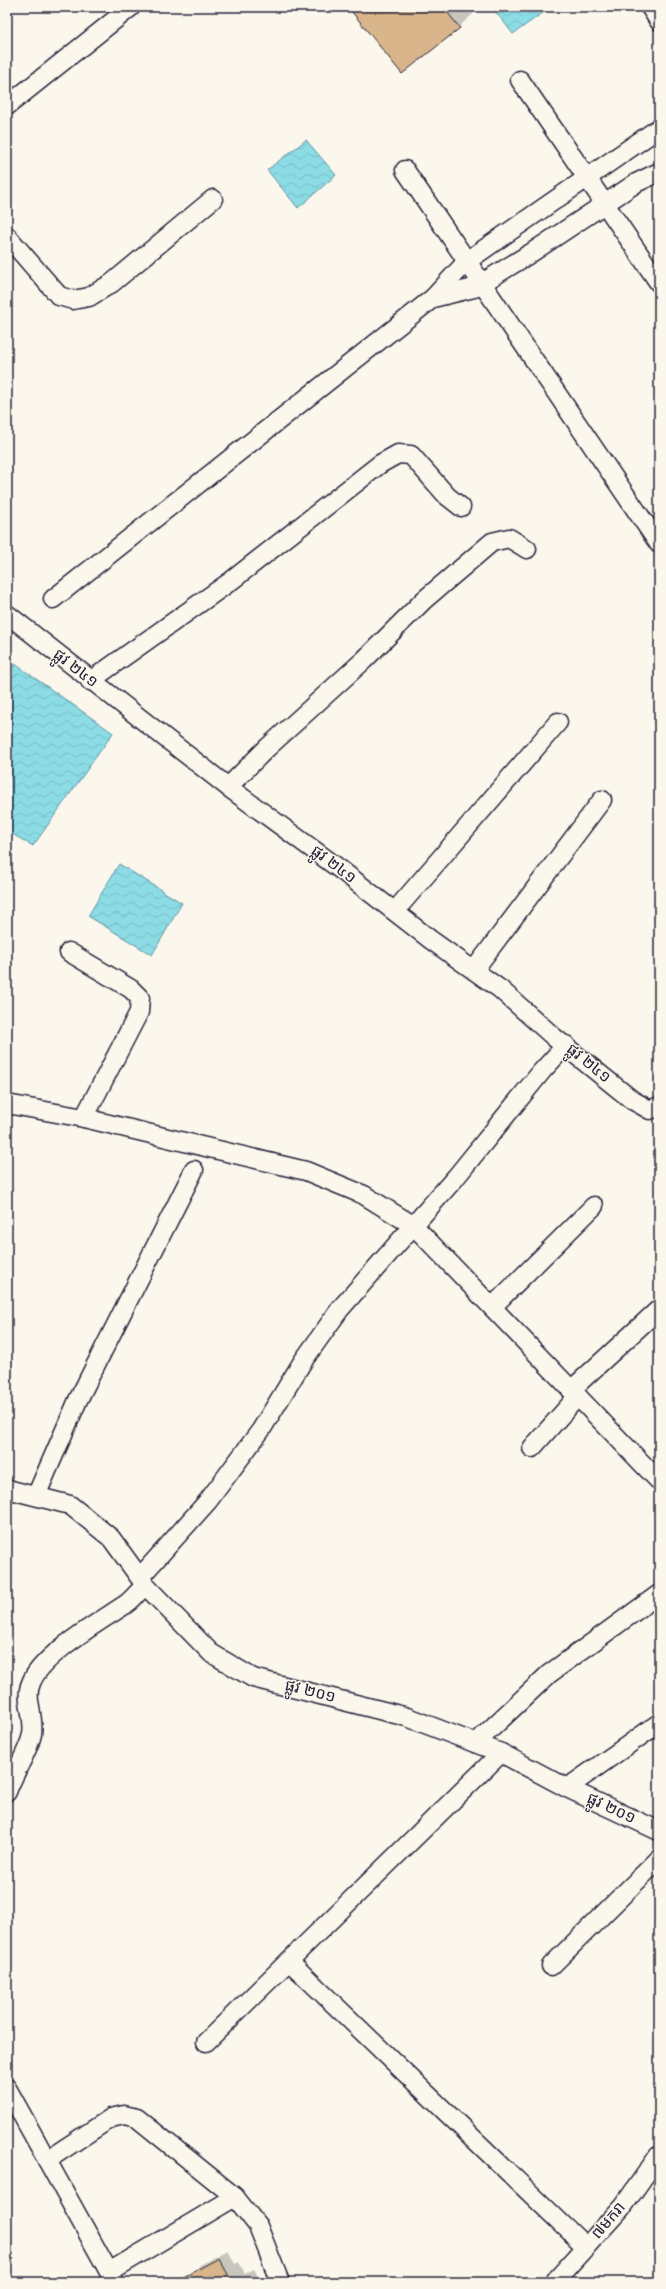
<svg xmlns="http://www.w3.org/2000/svg" width="666" height="2289" viewBox="0 0 666 2289" font-family="'Indie Flower','Noto Sans Khmer',sans-serif">
	<style>
		.water { fill: url(#water-waves); stroke: #6192a1 }
		.shadow { fill: #0003 }
		.building { fill: #d8b58a; stroke: #22223b }
		.lines { fill: none; stroke-linecap: round; stroke-linejoin: round }
		.minor-casing { stroke: #22223b; stroke-width: 21 }
		.minor { stroke: #fbf7ec; stroke-width: 18 }
		.labels { text-anchor: middle; dominant-baseline: central; stroke-width: 3; stroke-linejoin: round; paint-order: stroke }
		.street-label { font-size: 16px; fill: #22223b; stroke: #fbf7ec }
	</style>
	<defs>
		<pattern id="water-waves" width="16" height="10" patternUnits="userSpaceOnUse"><rect width="16" height="10" fill="#8bdce5"/><path d="M0 5q4-4 8 0t8 0" fill="none" stroke="#78bcc5"/></pattern>
	</defs>
	<rect width="100%" height="100%" fill="#fbf7ec"/>
	<filter id="ink" filterUnits="userSpaceOnUse"><feTurbulence type="fractalNoise" baseFrequency=".025" numOctaves="2"/><feDisplacementMap in="SourceGraphic" scale="8" xChannelSelector="R" yChannelSelector="G"/><feConvolveMatrix kernelMatrix="1 2 1 2 8 2 1 2 1" color-interpolation-filters="sRGB"/></filter>
	<g filter="url(#ink)">
		<g class="water">
			<path d="M492,7H551L513,34Z"/>
			<path d="M306,140L336,175L298,208L267,170Z"/>
			<path d="M15,664L113,733L33,846L7,831V676Z"/>
			<path d="M119,864L182,903L152,955L88,916Z"/>
		</g>
		<g class="shadow">
			<path d="M359,7H473L476,11L459,27Z"/>
			<path d="M228,2250L235,2264L239,2262L245,2274L254,2269L261,2282H195L191,2274L200,2265Z"/>
		</g>
		<g class="building">
			<path d="M348,7H443L460,28L402,74Z"/>
			<path d="M219,2258L232,2282H174Z"/>
		</g>
		<g class="lines">
			<g class="minor-casing">
				<g id="minor">
					<path d="M650,7L659,21"/>
					<path d="M520,80L659,283"/>
					<path d="M7,106L131,7"/>
					<path d="M405,170L659,544"/>
					<path d="M7,236L59,296L73,300L89,297L112,283L213,199"/>
					<path d="M433,298L474,288L531,253L636,183L659,172"/>
					<path d="M53,599L433,298L467,261L659,128"/>
					<path d="M7,614L228,787L341,870L431,940L500,989L555,1038L632,1100L650,1110L659,1106"/>
					<path d="M90,681L231,581L380,464L398,454L411,455L447,496L461,507"/>
					<path d="M228,787L267,748L364,660L424,600L492,542L509,538L527,549"/>
					<path d="M395,911L558,722"/>
					<path d="M69,952L131,989L140,998L139,1012L84,1118"/>
					<path d="M474,970L602,800"/>
					<path d="M7,1104L84,1118L306,1171L364,1195L414,1226L659,1481"/>
					<path d="M492,1307L594,1206"/>
					<path d="M571,1390L659,1309"/>
					<path d="M532,1448L578,1396"/>
					<path d="M7,1489L70,1505L111,1538L145,1585L211,1653L253,1678L407,1717L501,1753L567,1788L659,1831"/>
					<path d="M36,1496L78,1400L194,1170"/>
					<path d="M141,1576L208,1501L261,1430L303,1361L340,1309L456,1177L542,1071L566,1045"/>
					<path d="M476,1743L549,1674L659,1594"/>
					<path d="M567,1788L659,1723"/>
					<path d="M7,1792C13,1774 29,1751 32,1734C35,1716 24,1699 31,1683C41,1655 101,1621 126,1604C133,1599 139,1591 145,1585"/>
					<path d="M289,1961L586,2247"/>
					<path d="M551,1966L659,1859"/>
					<path d="M206,2042L501,1753"/>
					<path d="M7,2088L114,2281"/>
					<path d="M47,2160L111,2118L124,2115L137,2118L235,2197"/>
					<path d="M109,2272L235,2197L258,2226L280,2282"/>
					<path d="M554,2282L624,2205L659,2155"/>
				</g>
			</g>
			<use href="#minor" class="minor"/>
		</g>
	</g>
	<g class="labels">
		<g class="street-label">
			<text transform="translate(75 669) rotate(38)">ផ្លូវ ២៤១</text>
			<text transform="translate(333 865) rotate(37)">ផ្លូវ ២៤១</text>
			<text transform="translate(588 1064) rotate(39)">ផ្លូវ ២៤១</text>
			<text transform="translate(310 1692) rotate(14)">ផ្លូវ ២០១</text>
			<text transform="translate(611 1809) rotate(25)">ផ្លូវ ២០១</text>
			<text transform="translate(609 2221) rotate(-49)">៧មករា</text>
		</g>
	</g>
	<rect width="666" height="2289" fill="none" stroke="#fbf7ec" stroke-width="24"/>
	<rect x="12" y="12" width="642" height="2265" fill="none" stroke="#22223b" stroke-width="1.5" filter="url(#ink)"/>
</svg>
